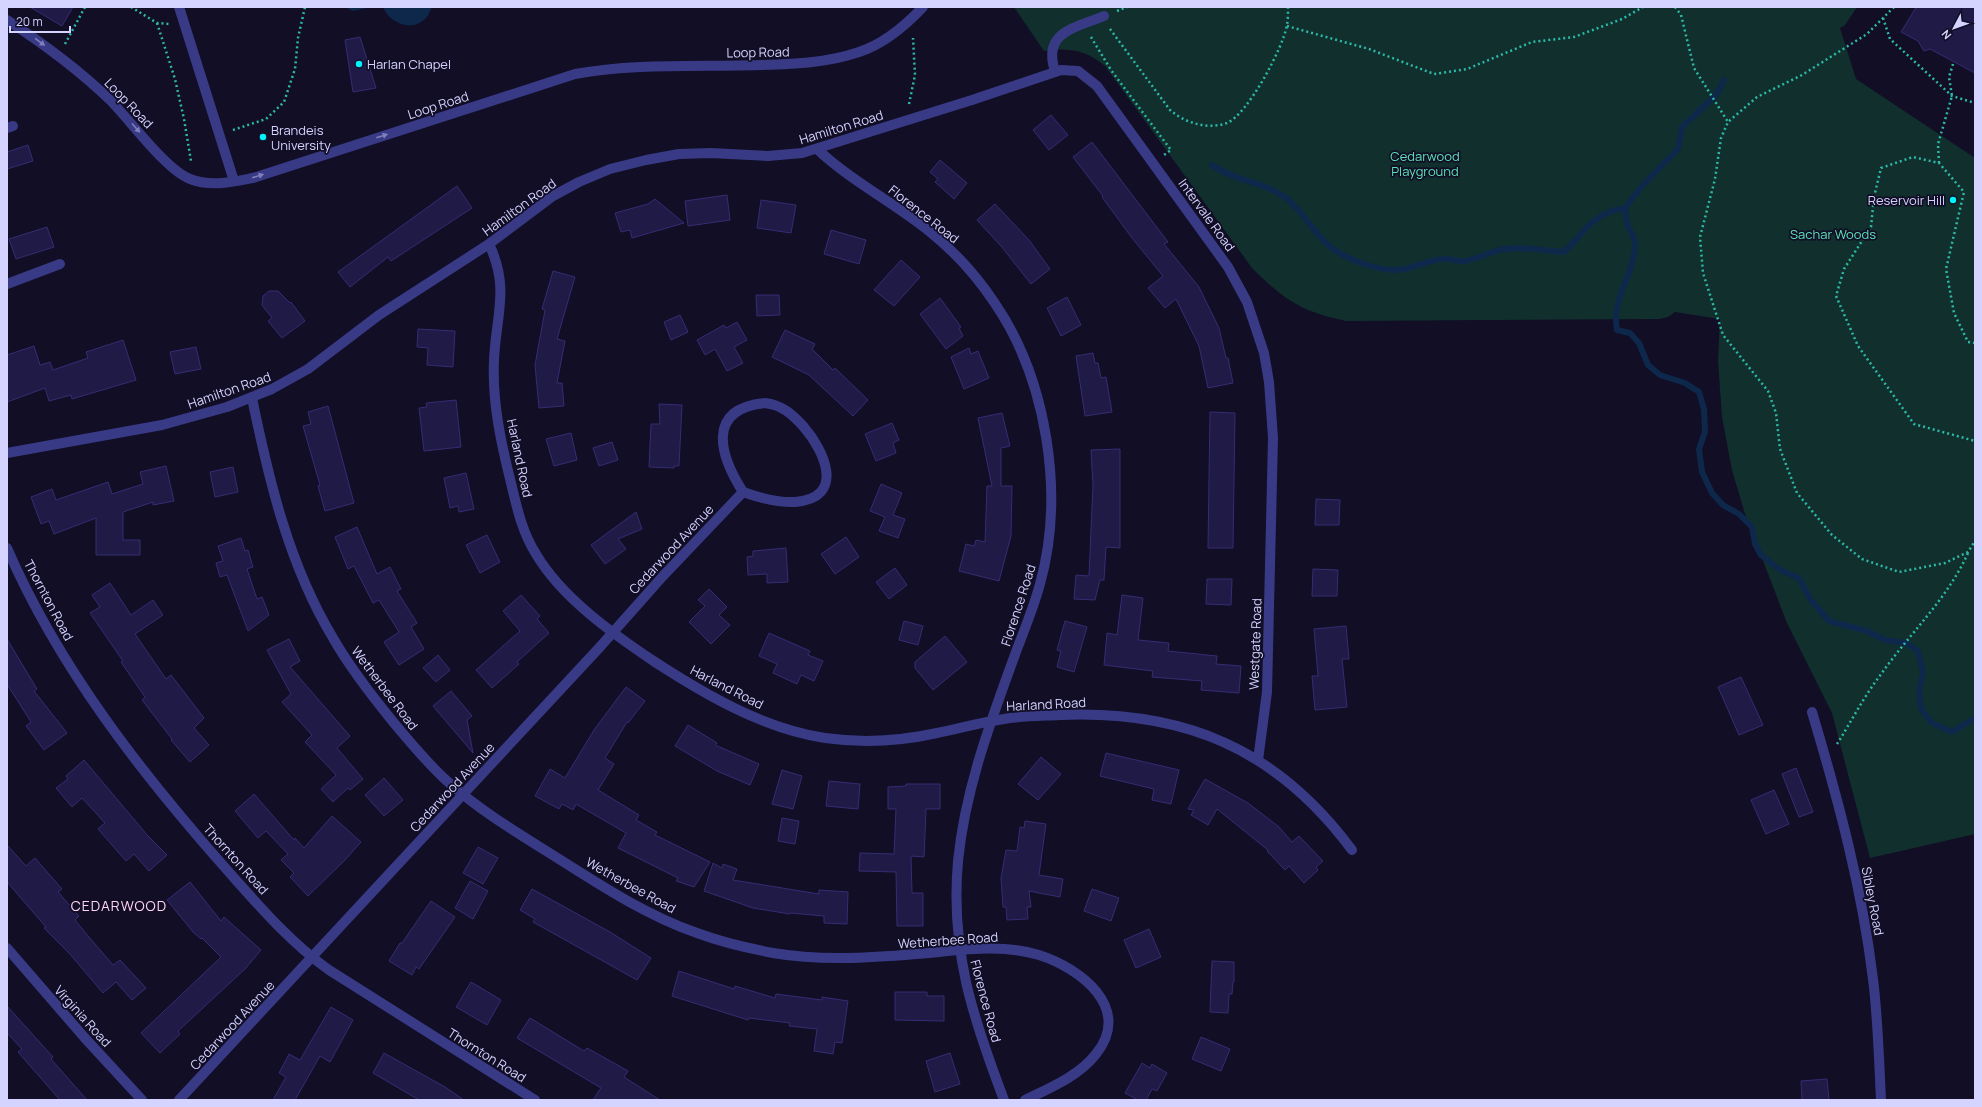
<svg xmlns="http://www.w3.org/2000/svg" width="1982" height="1107" viewBox="0 0 1982 1107" font-family="Manrope,sans-serif">
	<style>
		.green { fill: #11302d }
		.water { fill: #0d284b }
		.lines { fill: none; stroke-linecap: round; stroke-linejoin: round }
		.stream { stroke: #0d284b; stroke-width: 6 }
		.building { fill: #201a47; stroke: #362c73 }
		.path { stroke: #2db9a8; stroke-width: 2.5; stroke-dasharray: 2 3; stroke-linecap: butt }
		.lane { stroke: #393a86; stroke-width: 10 }
		.street { stroke: #393a86; stroke-width: 10 }
		.oneway { fill: #7f7fbc }
		.poi-dot { fill: #00f4fe; stroke: #110e26; stroke-width: 1.5 }
		.labels { text-anchor: middle; dominant-baseline: central; stroke-width: 3.5; stroke-linejoin: round; paint-order: stroke }
		.street-label { font-size: 13px; fill: #d5d3ff; stroke: #110e26 }
		.poi-label { font-size: 13px; fill: #d5d3ff; stroke: #110e26; text-anchor: start }
		.park-label { font-size: 13px; fill: #5ce2b8; stroke: #110e26 }
		.neighbourhood-label { font-size: 14px; letter-spacing: 1px; fill: #ffd5f2; stroke: #110e26 }
	</style>
	<rect width="100%" height="100%" fill="#110e26"/>
	<path class="green" d="M1014,7H1857L1845,25L1840,28L1856,79L1975,158V834L1870,858L1832,713L1787,623L1745,514L1732,470L1722,417L1718,361L1720,319L1675,312L1668,317L1659,319L1346,321C1302,312 1284,300 1252,268L1105,66C1087,50 1067,47 1044,51Z"/>
	<g class="water">
		<path d="M345,7H372L353,11Z"/>
		<path d="M383,7H432C430,10 429,15 426,18C412,33 389,23 383,7Z"/>
	</g>
	<g class="lines">
		<g class="stream">
			<path d="M1724,80L1716,95L1682,127L1678,149L1642,186L1625,208C1626,213 1626,221 1628,226C1630,231 1635,237 1635,243C1635,275 1611,297 1617,330L1630,333L1639,343L1648,365L1660,375L1685,383L1699,392L1704,409L1705,432L1699,449L1702,472L1712,493L1723,505L1739,514L1752,527L1755,544L1761,555L1780,570L1799,578L1810,599L1829,621L1867,631L1885,640L1906,643L1918,651L1923,673L1919,692L1921,709L1932,723L1952,732L1975,718"/>
			<path d="M1212,165C1234,181 1263,181 1286,198C1304,212 1314,235 1333,249C1351,261 1382,273 1405,269C1417,266 1430,260 1443,259C1450,258 1457,262 1464,261C1478,259 1491,251 1505,249C1525,246 1544,251 1564,252C1585,231 1593,213 1625,208"/>
		</g>
	</g>
	<g class="building">
		<path d="M30,7H73L62,26Z"/>
		<path d="M1918,7H1975V73L1930,49L1924,51L1918,41L1901,32L1915,9Z"/>
		<path d="M360,37L376,88L353,92L345,40Z"/>
		<path d="M1051,115L1068,135L1049,150L1033,130Z"/>
		<path d="M1092,142L1168,242L1164,244L1199,287L1219,328L1226,358H1228L1233,383L1208,388L1199,346L1176,299L1165,308L1148,288L1163,276L1132,238L1102,197L1103,196L1073,157Z"/>
		<path d="M28,145L33,161L7,169V152Z"/>
		<path d="M940,160L967,183L954,199L935,182L938,179L930,172Z"/>
		<path d="M457,186L472,208L391,261L388,257L350,287L338,272Z"/>
		<path d="M727,195L730,220L688,226L685,201Z"/>
		<path d="M655,199L684,223L632,238L630,230L621,232L615,213L648,204Z"/>
		<path d="M761,200L796,205L791,233L757,228Z"/>
		<path d="M995,204L1029,240L1050,269L1031,284L1001,246L977,220Z"/>
		<path d="M47,227L54,247L16,259L9,239Z"/>
		<path d="M831,230L866,240L859,264L824,254Z"/>
		<path d="M901,260L920,277L894,306L874,290Z"/>
		<path d="M553,271L575,277L557,339L565,341L557,383H562L564,406L539,408L535,365L545,310L542,309Z"/>
		<path d="M269,291H278L290,303L291,302L305,321L282,338L268,321L272,318L262,305L263,296Z"/>
		<path d="M756,295H779L780,315L757,316Z"/>
		<path d="M1067,297L1081,325L1061,336L1047,308Z"/>
		<path d="M940,298L961,327L959,328L963,336L946,349L920,314Z"/>
		<path d="M680,315L688,332L671,340L664,322Z"/>
		<path d="M737,322L747,340L734,347L743,363L727,371L715,349L705,355L697,340L724,325L726,328Z"/>
		<path d="M418,329L455,331L453,367L427,365L428,348L417,347Z"/>
		<path d="M785,330L815,344L812,349L833,370L835,368L868,400L853,416L809,375L772,357Z"/>
		<path d="M123,340L136,380L72,399L71,395L49,401L45,388L7,402V355L34,346L40,365L50,362L53,370L88,358L86,352Z"/>
		<path d="M196,347L201,369L175,374L170,352Z"/>
		<path d="M969,348L971,354L978,351L989,378L964,389L951,357Z"/>
		<path d="M1093,353L1095,363H1098L1101,378L1106,377L1112,412L1085,416L1076,356Z"/>
		<path d="M456,400L461,447L424,451L419,408L427,407L426,403Z"/>
		<path d="M659,404L682,405L679,466H674V468L649,467L651,424H660Z"/>
		<path d="M328,406L354,503L325,511L318,486L320,485L303,426L311,424L308,412Z"/>
		<path d="M1210,412L1235,413L1233,548H1208Z"/>
		<path d="M1002,413L1010,446L1001,448V486H1012L1011,536L999,581L959,571L966,544L974,546L976,540L985,542L987,486H992L978,418Z"/>
		<path d="M892,423L899,440L893,443L896,453L876,461L865,434Z"/>
		<path d="M571,433L577,460L554,466L546,439Z"/>
		<path d="M612,442L618,460L599,466L593,448Z"/>
		<path d="M1120,449V548L1106,547L1104,580H1100L1095,600L1074,599L1076,575L1089,576L1093,485L1091,450Z"/>
		<path d="M166,466L174,501L153,505V502L123,512V540H140V555H96V518L54,534L49,521L41,524L31,497L52,489L56,500L108,482L112,494L143,484L140,472Z"/>
		<path d="M233,467L238,492L215,497L210,472Z"/>
		<path d="M466,473L474,509L459,512L458,506L450,508L444,478Z"/>
		<path d="M881,484L902,493L893,515L905,519L898,538L879,531L885,517L870,511Z"/>
		<path d="M1316,499L1340,500L1339,525H1315Z"/>
		<path d="M636,512L642,529L618,539L626,549L605,564L591,545Z"/>
		<path d="M357,527L377,574L390,567L401,589L397,591L417,623L411,627L424,649L399,665L384,642L399,632L379,600L373,603L354,566L348,569L335,537Z"/>
		<path d="M487,535L500,562L480,573L466,545Z"/>
		<path d="M846,537L859,557L835,574L821,554Z"/>
		<path d="M241,538L245,551L248,550L253,567L247,569L257,599L262,597L269,615L248,631L227,575L220,577L216,563L223,561L218,546Z"/>
		<path d="M786,548L788,582L767,583V574L748,575L747,557L753,556V551Z"/>
		<path d="M895,568L907,585L889,599L876,582Z"/>
		<path d="M1313,569L1338,570L1337,596H1312Z"/>
		<path d="M1207,579H1232L1231,605L1206,604Z"/>
		<path d="M110,583L131,615L153,600L163,615L135,634L166,679L171,675L204,718L194,728L209,745L190,762L171,740L172,739L142,700L145,697L121,662L123,661L90,613L100,607L92,595Z"/>
		<path d="M709,589L727,607L719,615L730,625L711,644L689,622L705,606L698,600Z"/>
		<path d="M521,595L540,616L537,619L549,633L517,662L519,664L492,688L476,670L520,631L503,611Z"/>
		<path d="M1122,595L1143,598L1138,640L1169,643L1168,651L1217,656L1216,664L1241,666L1239,693L1201,690L1202,681L1152,677L1153,671L1104,665L1107,633L1117,635Z"/>
		<path d="M904,621L923,626L918,645L899,640Z"/>
		<path d="M1065,621L1087,627L1074,672L1057,667L1061,651L1057,650Z"/>
		<path d="M1346,626L1349,659H1342L1347,707L1315,710L1312,676H1318L1314,629Z"/>
		<path d="M769,633L810,651L808,655L823,661L814,681L801,675L797,684L773,673L777,664L759,656Z"/>
		<path d="M945,636L967,662L933,690L915,668V662Z"/>
		<path d="M7,639L37,689L34,691L67,733L44,750L26,726L31,722L7,684Z"/>
		<path d="M289,639L300,661L290,667L350,736L337,748L363,779L350,790L348,788L333,802L321,789L336,775L305,742L312,735L282,702L291,694L267,650Z"/>
		<path d="M438,655L450,670L436,682L423,668Z"/>
		<path d="M1741,677L1763,725L1739,735L1718,687Z"/>
		<path d="M626,687L645,701L628,723L627,722L605,758L614,764L598,790L639,815L636,820L657,832L655,835L710,862L694,887L676,881L678,878L618,848L626,833L576,804L573,810L562,804L559,809L535,796L550,769L565,778L594,730Z"/>
		<path d="M451,691L472,716L467,720L473,753L433,706Z"/>
		<path d="M688,725L717,743L715,745L759,764L750,785L717,771L675,746Z"/>
		<path d="M1106,753L1179,770L1171,804L1152,800L1154,789L1100,776Z"/>
		<path d="M1041,757L1061,774L1038,800L1018,784Z"/>
		<path d="M84,760L148,836L167,855L149,871L134,854L126,861L98,829L105,823L82,798L72,807L56,788L68,779L66,776Z"/>
		<path d="M1796,768L1813,812L1799,817L1782,774Z"/>
		<path d="M782,770L802,776L793,809L772,804Z"/>
		<path d="M384,778L403,800L384,816L365,795Z"/>
		<path d="M1205,779L1248,803L1279,827L1292,842L1299,836L1323,861L1316,867L1318,870L1304,883L1289,866L1285,870L1267,851L1268,850L1217,809L1208,825L1191,815L1194,810L1188,809Z"/>
		<path d="M829,781L860,784L858,809L826,806Z"/>
		<path d="M906,784H940V809H926L924,857L911,856L912,893H923V926H897L896,872L859,871L860,853L894,854L896,809H888V787L906,786Z"/>
		<path d="M1774,790L1789,824L1766,834L1751,800Z"/>
		<path d="M254,794L294,840L295,838L304,848L332,816L361,842L345,860L308,896L290,877L294,873L281,860L288,854L266,831L258,838L235,811Z"/>
		<path d="M782,818L799,821L795,844L778,841Z"/>
		<path d="M1025,821L1046,824L1039,875L1063,879L1060,897L1029,891L1031,907H1027L1028,919L1007,920L1006,907H1003L1001,878L1006,850L1017,851L1020,827L1024,828Z"/>
		<path d="M7,845L26,866L35,858L62,889L58,892L79,916L75,920L88,936L113,965L120,960L146,988L132,1000L116,982L103,993L69,953L44,928L46,927L7,882Z"/>
		<path d="M478,847L498,858L483,884L463,873Z"/>
		<path d="M713,863L722,868L723,864L737,869L733,880L819,894V890L848,892L847,924L824,923V916L791,913L790,914L753,908L704,891Z"/>
		<path d="M470,881L488,891L473,919L455,908Z"/>
		<path d="M190,882L221,921L224,917L261,950L245,969L178,1031L180,1034L160,1053L141,1033L221,957L202,938L201,939L193,932L167,900Z"/>
		<path d="M532,889L610,932L651,958L637,980L533,922L535,919L520,910Z"/>
		<path d="M1092,889L1119,898L1111,921L1084,911Z"/>
		<path d="M431,901L455,917L419,969L416,967L412,975L389,961L400,943H402Z"/>
		<path d="M1149,929L1161,957L1136,968L1124,940Z"/>
		<path d="M1212,961L1234,962V982H1233L1232,994H1229L1228,1013L1210,1012Z"/>
		<path d="M679,971L734,989L735,986L775,998L776,994L822,1000V997L848,1001L842,1043L835,1042L833,1054L814,1051L817,1029L789,1026L790,1023L749,1018L748,1020L672,996Z"/>
		<path d="M471,982L501,1000L487,1025L456,1007Z"/>
		<path d="M895,992H927V996H944V1021L895,1020Z"/>
		<path d="M7,1006L53,1057L51,1059L87,1100H60L18,1052L22,1049L7,1033Z"/>
		<path d="M331,1007L353,1020L330,1062L320,1056L295,1100H273L286,1077L279,1073L289,1054L300,1060Z"/>
		<path d="M530,1018L584,1051L587,1048L628,1071L624,1077L660,1100H593L601,1088L517,1038Z"/>
		<path d="M1201,1037L1230,1049L1221,1071L1192,1059Z"/>
		<path d="M384,1053L445,1087L464,1100H419L373,1073Z"/>
		<path d="M950,1053L960,1084L935,1092L926,1061Z"/>
		<path d="M1142,1063L1150,1068L1152,1064L1167,1073L1157,1091L1152,1089L1146,1100H1138L1125,1093Z"/>
		<path d="M1827,1079L1829,1100H1802L1801,1081Z"/>
	</g>
	<g class="lines">
		<g class="path">
			<path d="M131,7L157,23L170,24"/>
			<path d="M1675,7L1681,15L1694,68L1728,122"/>
			<path d="M1894,7L1867,34L1802,75L1757,97L1728,122L1721,138L1715,179L1700,237L1703,273L1723,335L1768,391L1776,413L1780,449L1797,493L1832,535L1862,559L1899,572L1945,563L1968,552L1975,541"/>
			<path d="M1117,11L1127,7"/>
			<path d="M1883,18L1890,39L1952,96L1975,103"/>
			<path d="M157,23L175,79L184,119L191,161"/>
			<path d="M1287,26L1369,49L1434,74L1467,69L1532,42L1574,37L1622,19L1643,7"/>
			<path d="M1110,29L1170,110C1185,123 1208,130 1227,123C1248,114 1283,48 1287,25C1288,19 1288,13 1288,7"/>
			<path d="M1091,37L1111,70L1171,150L1164,155"/>
			<path d="M65,44L85,7"/>
			<path d="M909,104L915,75L913,38"/>
			<path d="M233,130L266,119L284,102L295,69L298,38L305,7"/>
			<path d="M1939,163L1938,144L1952,96L1949,77L1953,64"/>
			<path d="M1975,343L1968,342L1954,313L1946,269L1964,192L1939,163L1913,157L1881,168L1874,197L1871,227L1844,269L1836,296L1858,346L1914,424L1975,441"/>
			<path d="M1837,744C1851,722 1863,698 1879,677C1908,635 1947,600 1968,553"/>
		</g>
		<g class="lane">
			<path d="M179,7L234,181"/>
			<path d="M7,20C44,44 79,70 110,100C130,120 166,170 190,179C211,187 232,182 253,178L575,74C636,63 698,67 760,65C794,64 827,63 859,52C884,44 906,25 923,7"/>
			<path d="M1055,71C1042,32 1075,28 1104,16"/>
			<path d="M7,128L13,126"/>
			<path d="M7,284L60,264"/>
		</g>
		<g class="street">
			<path d="M817,149C851,181 893,202 929,231C954,251 976,275 994,302C1047,379 1065,494 1040,584C1033,610 1022,635 1013,660C989,726 965,791 958,861C950,951 973,1018 1004,1100"/>
			<path d="M489,244C510,288 496,315 494,360C492,402 501,443 511,483C517,508 522,532 536,554C562,598 613,634 655,662C706,695 764,729 825,738C861,743 901,741 937,733C959,729 981,722 1004,719C1022,716 1041,716 1060,715C1185,710 1277,749 1352,850"/>
			<path d="M252,398C269,481 289,565 333,638C350,668 372,696 394,723C411,743 427,763 447,781C480,811 521,835 559,859C603,887 648,916 697,933C721,942 747,948 773,953C820,961 869,958 916,954C956,951 1000,943 1039,955C1080,968 1133,1008 1096,1054C1079,1076 1050,1088 1025,1100"/>
			<path d="M765,403C782,405 792,414 803,426C825,451 846,498 795,502C777,503 760,498 743,492C720,456 705,409 765,403Z"/>
			<path d="M7,453L162,425L227,407L272,389L308,369L379,315L489,244L553,196L579,182L610,169L646,160L679,154L711,153L768,156L802,153L972,100L1061,70L1078,71L1097,86L1228,267L1247,302L1264,353L1269,382L1273,438L1267,692L1258,760"/>
			<path d="M7,548C59,668 142,774 228,871C259,906 290,942 329,970L535,1100"/>
			<path d="M1812,712C1838,799 1862,888 1873,979C1878,1019 1879,1060 1881,1100"/>
			<path d="M7,948L84,1037L142,1100"/>
			<path d="M179,1100L599,648L663,576L743,492"/>
		</g>
	</g>
	<defs><path id="oneway-solid" d="M-6-.8H1V-3.2L6.5 0L1 3.2V.8H-6Z"/></defs>
	<g class="oneway">
		<use href="#oneway-solid" transform="translate(40 42) rotate(36)"/>
		<use href="#oneway-solid" transform="translate(136 128) rotate(48)"/>
		<use href="#oneway-solid" transform="translate(382 136) rotate(-17)"/>
		<use href="#oneway-solid" transform="translate(258 176) rotate(-17)"/>
	</g>
	<g class="poi-dot">
		<circle cx="359" cy="64" r="4"/>
		<circle cx="263" cy="137" r="4"/>
		<circle cx="1953" cy="200" r="4"/>
	</g>
	<g class="labels">
		<g class="street-label">
			<text transform="translate(758 52) rotate(-1)">Loop Road</text>
			<text transform="translate(129 103) rotate(46)">Loop Road</text>
			<text transform="translate(438 105) rotate(-18)">Loop Road</text>
			<text transform="translate(841 127) rotate(-17)">Hamilton Road</text>
			<text transform="translate(519 207) rotate(-36)">Hamilton Road</text>
			<text transform="translate(924 214) rotate(38)">Florence Road</text>
			<text transform="translate(1207 215) rotate(54)">Intervale Road</text>
			<text transform="translate(229 390) rotate(-19)">Hamilton Road</text>
			<text transform="translate(520 458) rotate(78)">Harland Road</text>
			<text transform="translate(671 549) rotate(-47)">Cedarwood Avenue</text>
			<text transform="translate(49 600) rotate(62)">Thornton Road</text>
			<text transform="translate(1018 605) rotate(-72)">Florence Road</text>
			<text transform="translate(1255 644) rotate(-88)">Westgate Road</text>
			<text transform="translate(727 687) rotate(27)">Harland Road</text>
			<text transform="translate(385 688) rotate(53)">Wetherbee Road</text>
			<text transform="translate(1046 704) rotate(-3)">Harland Road</text>
			<text transform="translate(452 787) rotate(-47)">Cedarwood Avenue</text>
			<text transform="translate(236 859) rotate(48)">Thornton Road</text>
			<text transform="translate(631 885) rotate(29)">Wetherbee Road</text>
			<text transform="translate(1873 901) rotate(79)">Sibley Road</text>
			<text transform="translate(948 940) rotate(-4)">Wetherbee Road</text>
			<text transform="translate(986 1001) rotate(75)">Florence Road</text>
			<text transform="translate(83 1016) rotate(48)">Virginia Road</text>
			<text transform="translate(232 1025) rotate(-47)">Cedarwood Avenue</text>
			<text transform="translate(487 1055) rotate(32)">Thornton Road</text>
		</g>
		<g class="poi-label">
			<text x="367" y="64">Harlan Chapel</text>
			<text x="271" y="130">Brandeis<tspan x="271" dy="15">University</tspan></text>
			<text x="1945" y="200" text-anchor="end">Reservoir Hill</text>
		</g>
		<g class="park-label">
			<text x="1425" y="156">Cedarwood<tspan x="1425" dy="15">Playground</tspan></text>
			<text x="1833" y="234">Sachar Woods</text>
		</g>
		<g class="neighbourhood-label">
			<text x="119" y="905">CEDARWOOD</text>
		</g>
	</g>
	<rect width="1982" height="1107" fill="none" stroke="#d5d3ff" stroke-width="16"/>
	<g transform="translate(1954 28) rotate(229)" stroke="#110e26" stroke-width="3" paint-order="stroke">
	<path d="M0-3L7 15L0 10L-7 15Z" fill="#d5d3ff"/>
	<text y="-6" font-size="11" font-weight="bold" text-anchor="middle" fill="#d5d3ff">N</text>
	</g>
	<path d="M10 26v6h60v-6" fill="none" stroke="#d5d3ff" stroke-width="2"/>
	<text x="16" y="26" font-size="12" fill="#d5d3ff" stroke="#110e26" stroke-width="3" paint-order="stroke">20 m</text>
</svg>
